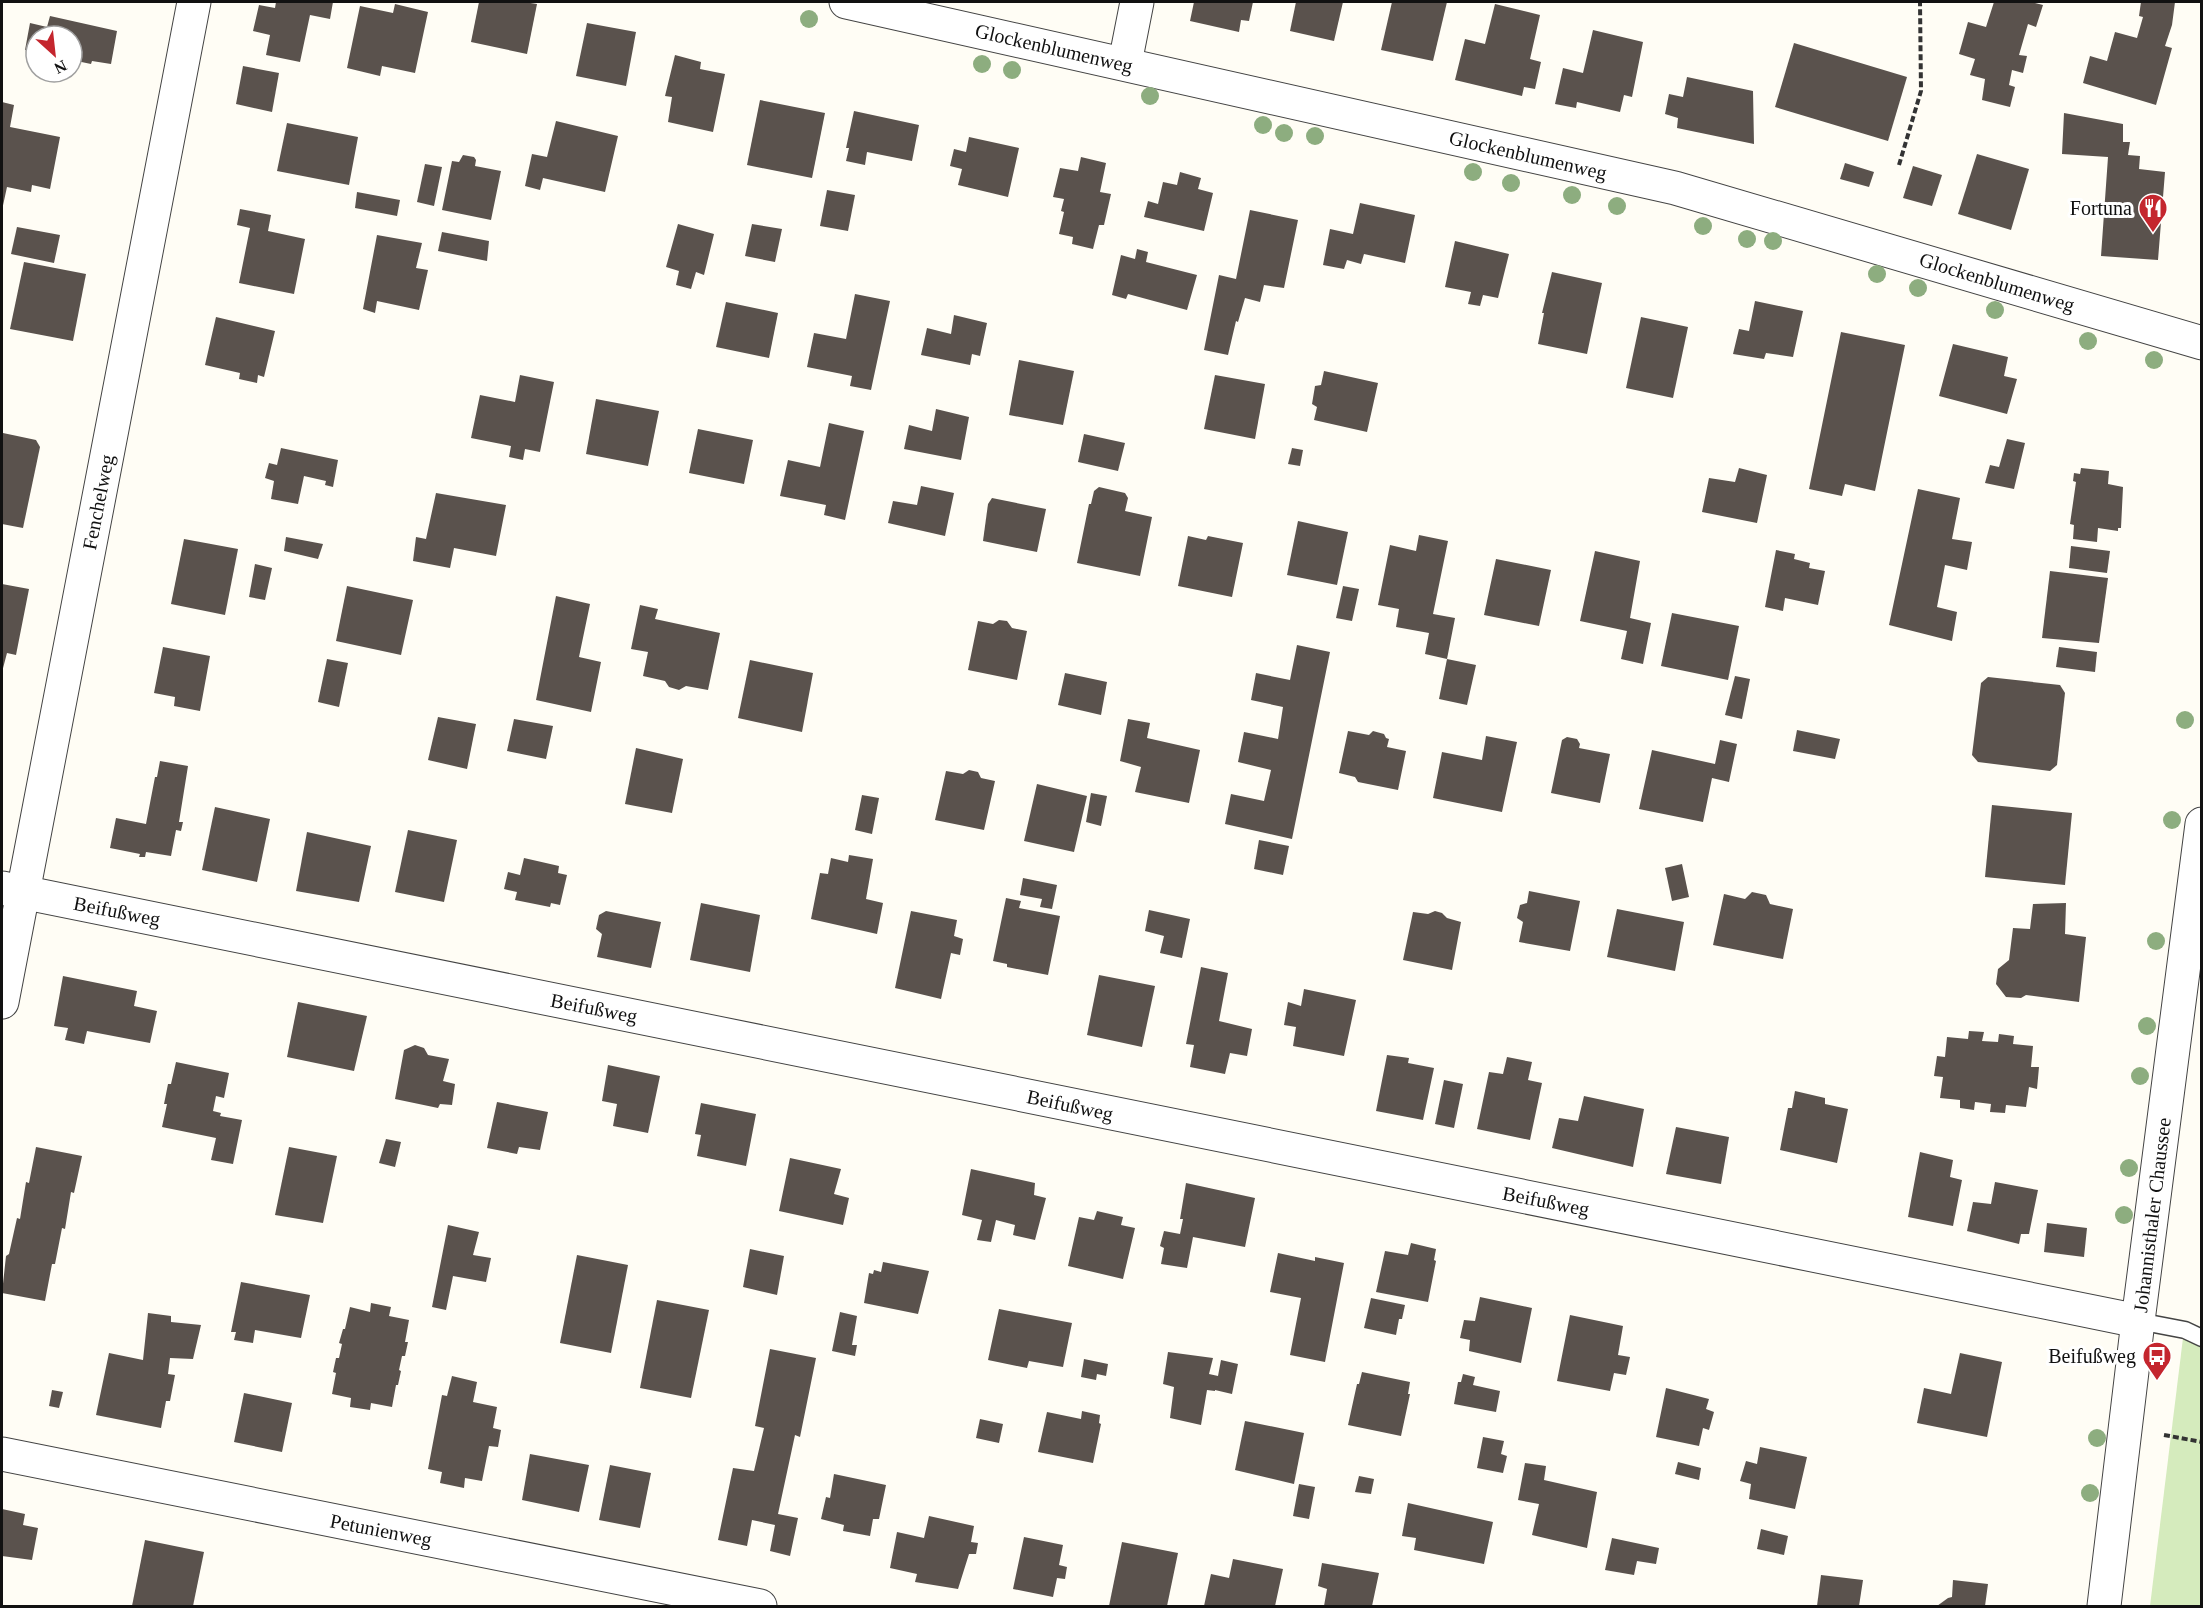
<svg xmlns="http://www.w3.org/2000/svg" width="2203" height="1608" viewBox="0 0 2203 1608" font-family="'Times New Roman',serif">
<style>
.green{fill:#d5ebbd}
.building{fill:#5a524d}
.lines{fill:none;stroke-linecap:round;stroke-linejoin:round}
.service-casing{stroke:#444;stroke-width:19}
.minor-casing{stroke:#444;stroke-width:35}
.tertiary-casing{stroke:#444;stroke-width:35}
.path{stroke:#333;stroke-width:4;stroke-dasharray:6 3;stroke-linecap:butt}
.service{stroke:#fff;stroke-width:16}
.minor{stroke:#fff;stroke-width:33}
.tertiary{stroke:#fff;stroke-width:33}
.tree{fill:#8dad7f}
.labels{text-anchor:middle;stroke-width:6;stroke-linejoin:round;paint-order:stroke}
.street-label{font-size:20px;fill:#111;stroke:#fff}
.poi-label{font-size:20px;fill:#111;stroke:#fff;text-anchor:end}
</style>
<rect width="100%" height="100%" fill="#fffdf5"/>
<path class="green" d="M2183 1338 2201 1347V1606H2150Z"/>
<g class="building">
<path d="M276 2H333L330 19 310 15 300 62 266 55 270 35 253 31 259 5 275 8Z"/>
<path d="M479 2H524L537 4 527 54 471 42Z"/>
<path d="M1194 2H1253L1249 21 1241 20 1239 32 1190 21Z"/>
<path d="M1296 2H1343L1334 41 1290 31Z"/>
<path d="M1392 2H1447L1433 61 1381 50Z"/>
<path d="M1994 2H2031L2043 5 2036 27 2028 24 2019 55 2027 56 2023 73 2012 70 2009 85 2015 87 2010 107 1982 100 1985 79 1970 75 1975 59 1959 54 1968 22 1986 27Z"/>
<path d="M2141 2H2175L2172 25 2165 46 2172 48 2156 105 2083 83 2090 56 2107 61 2115 32 2137 38 2143 17 2139 16Z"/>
<path d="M395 4 428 12 415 73 382 66 380 76 347 68 360 6 393 13Z"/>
<path d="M1495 4 1540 15 1530 59 1541 62 1535 89 1524 87 1522 96 1455 80 1465 39 1485 44Z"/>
<path d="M50 16 117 31 111 64 92 61 91 64 72 60V36H36V52L25 50 30 23 47 27Z"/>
<path d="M587 23 636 32 626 86 576 76Z"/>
<path d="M1593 30 1643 42 1632 97 1624 95 1620 112 1577 102 1576 108 1555 104 1563 68 1583 73Z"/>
<path d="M1794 43 1907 77 1888 141 1775 107Z"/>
<path d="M675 55 701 62 700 69 725 74 713 132 668 122 672 97 665 96Z"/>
<path d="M243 66 279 73 272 112 236 104Z"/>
<path d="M1687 77 1753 91 1754 144 1677 128 1678 118 1665 114 1669 94 1683 97Z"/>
<path d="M760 100 825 113 812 178 747 165Z"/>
<path d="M2 102 14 105 10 127 60 137 50 189 32 185 31 192 7 187 2 210Z"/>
<path d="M854 111 919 125 912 161 867 152 865 165 846 161 849 148H846Z"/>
<path d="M2064 113 2123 124V142H2130L2128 155 2140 156 2139 169 2165 172 2158 260 2101 256 2108 157 2062 154Z"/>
<path d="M556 121 618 136 605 192 543 178 540 190 525 186 532 154 547 157Z"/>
<path d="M287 123 358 137 349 185 277 171Z"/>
<path d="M969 137 1019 148 1008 197 958 185 962 169 950 166 954 149 966 152Z"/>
<path d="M1977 154 2029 169 2011 230 1958 214Z"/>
<path d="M463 155 474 157 476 160 475 166 501 171 491 220 442 210 452 161 459 162Z"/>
<path d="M1081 157 1106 163 1100 192 1111 194 1104 225H1099L1093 249 1072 244 1073 237 1059 234 1064 212 1061 211 1064 199 1053 197 1060 168 1078 171Z"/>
<path d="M1845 163 1874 172 1869 187 1840 179Z"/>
<path d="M425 164 442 167 434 206 417 202Z"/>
<path d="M1913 166 1942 175 1932 206 1903 198Z"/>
<path d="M1180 172 1201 178 1198 189 1213 193 1204 231 1144 217 1148 201 1158 204 1163 182 1177 185Z"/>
<path d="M827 190 855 195 848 231 820 226Z"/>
<path d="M357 192 400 200 397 216 355 208Z"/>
<path d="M1360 203 1415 215 1405 263 1364 254 1361 264 1347 260 1344 269 1323 265 1330 229 1353 234Z"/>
<path d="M240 209 271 215 268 231 305 239 294 294 239 283 250 228 237 225Z"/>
<path d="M1250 210 1298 220 1284 288 1264 285 1260 302 1245 298 1238 322 1236 321 1228 355 1204 350 1219 275 1236 279Z"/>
<path d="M678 224 714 234 704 275 696 272 691 289 676 285 679 271 666 267Z"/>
<path d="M752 224 782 229 775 262 745 256Z"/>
<path d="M17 227 60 235 54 263 11 254Z"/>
<path d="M442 232 489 241 487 261 438 251Z"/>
<path d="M377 235 422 243 416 268 428 270 419 310 377 301 375 313 363 309Z"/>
<path d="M1455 241 1509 254 1498 298 1483 295 1480 306 1468 304 1471 292 1445 287Z"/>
<path d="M1137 249 1148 252 1146 262 1197 275 1187 310 1128 294 1126 299 1112 295 1121 255 1135 259Z"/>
<path d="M24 262 86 274 73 341 10 329Z"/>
<path d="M1552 272 1602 283 1587 354 1538 344 1544 313H1542Z"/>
<path d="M855 294 890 301 871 390 850 386 852 376 807 367 814 333 846 339Z"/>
<path d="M1755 301 1803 311 1793 357 1766 353 1764 359 1733 354 1739 329 1749 331Z"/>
<path d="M726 302 778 313 769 358 716 347Z"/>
<path d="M954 315 987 323 980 356 972 354 970 365 921 355 927 328 951 334Z"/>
<path d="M216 317 275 331 264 377 258 375 257 383 239 379 240 373 205 365Z"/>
<path d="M1641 317 1688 327 1673 398 1626 388Z"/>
<path d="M1841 332 1905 345 1875 491 1845 484 1842 496 1809 489Z"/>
<path d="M1953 344 2008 357 2004 376 2017 379 2007 414 1939 396Z"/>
<path d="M1019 360 1074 371 1063 425 1009 415Z"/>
<path d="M1324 371 1378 383 1367 432 1314 420 1317 407 1312 404 1315 386 1321 385Z"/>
<path d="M520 375 554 382 540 452 525 449 523 460 509 457 511 446 471 438 480 395 515 402Z"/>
<path d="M1215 375 1265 384 1255 439 1204 429Z"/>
<path d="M596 399 659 411 648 466 586 454Z"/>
<path d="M936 409 969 417 961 460 904 449 909 425 932 431Z"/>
<path d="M829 423 864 431 845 520 824 515 826 505 780 496 788 460 820 467Z"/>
<path d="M698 429 753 440 744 484 689 473Z"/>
<path d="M3 433 36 440 40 447 23 528 2 524V435Z"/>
<path d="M1084 434 1125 443 1118 471 1078 462Z"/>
<path d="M2007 439 2025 443 2014 489 1985 483 1990 465 1999 467Z"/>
<path d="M281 448 338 460 333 487 325 485 326 481 304 476 298 504 271 499 274 481 265 478 269 463 277 465Z"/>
<path d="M1292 448 1303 450 1300 466 1288 464Z"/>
<path d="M1739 468 1767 475 1757 523 1702 512 1709 478 1735 482Z"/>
<path d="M2081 468 2109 471 2108 484 2123 487 2121 528H2118V531L2098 528 2097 542 2073 539 2074 525 2070 524 2076 482 2073 481 2074 473 2080 474Z"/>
<path d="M921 486 954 493 945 536 888 523 893 501 917 505Z"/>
<path d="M1099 487 1125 493 1128 498 1125 511 1152 517 1140 576 1077 563 1089 504H1091L1094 491Z"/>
<path d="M1918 489 1960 498 1952 539 1972 542 1967 570 1945 565 1937 607 1957 612 1952 641 1889 625Z"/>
<path d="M436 493 506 505 496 556 454 548 450 568 413 561 416 537 426 539Z"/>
<path d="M992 498 1046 509 1037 552 983 541 988 504Z"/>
<path d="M1298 521 1348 532 1337 585 1287 575Z"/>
<path d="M1419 535 1448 541 1433 614 1455 618 1447 659 1425 654 1429 633 1396 627 1399 609 1378 605 1390 545 1416 551Z"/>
<path d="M1188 536 1206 540 1208 536 1243 543 1232 597 1178 586Z"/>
<path d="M286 537 323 544 318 559 284 551Z"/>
<path d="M184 539 238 549 225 615 171 604Z"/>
<path d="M2071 546 2110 551 2107 573 2069 568Z"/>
<path d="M1776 550 1795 554 1794 559 1810 563 1809 568 1825 571 1818 605 1785 598 1783 611 1765 607Z"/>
<path d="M1595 551 1640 561 1630 618 1651 623 1643 664 1621 659 1627 631 1580 621Z"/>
<path d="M1496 559 1551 570 1539 626 1484 615Z"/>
<path d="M255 564 272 568 265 600 249 597Z"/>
<path d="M2050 571 2108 578 2099 643 2042 638Z"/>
<path d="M2 584 29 589 16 655 7 653 2 672Z"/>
<path d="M347 586 413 600 401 655 336 641Z"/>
<path d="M1343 586 1359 589 1352 621 1336 618Z"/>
<path d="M556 596 590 604 579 657 601 662 591 712 536 700Z"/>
<path d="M640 605 658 609 655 619 720 633 708 690 686 686 679 690 669 687 665 681 643 676 648 652 631 649Z"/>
<path d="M1672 613 1739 626 1728 680 1661 666Z"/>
<path d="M999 620 1007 621 1012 628 1027 631 1017 680 968 670 978 621 993 624Z"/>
<path d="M1297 645 1330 652 1292 839 1225 824 1231 794 1264 801 1271 770 1238 762 1244 732 1278 739 1283 707 1251 700 1256 673 1290 680Z"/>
<path d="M163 647 210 656 200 711 174 706 175 697 154 693Z"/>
<path d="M2059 647 2097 652 2095 672 2056 667Z"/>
<path d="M327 659 348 663 339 707 318 702Z"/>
<path d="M1447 659 1476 665 1467 705 1439 699Z"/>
<path d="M750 660 813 673 802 732 738 718Z"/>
<path d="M1065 673 1107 682 1101 715 1058 705Z"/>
<path d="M1735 676 1750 679 1742 719 1725 715Z"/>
<path d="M1988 677 2060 685 2065 693 2057 765 2050 771 1978 762 1972 755 1981 683Z"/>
<path d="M438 717 476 724 467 769 428 760Z"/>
<path d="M514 719 553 726 546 759 507 751Z"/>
<path d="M1128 719 1150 723 1147 738 1200 750 1189 803 1135 792 1141 767 1120 761Z"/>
<path d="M1797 730 1840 739 1835 759 1793 751Z"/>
<path d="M1348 731 1369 735 1373 731 1384 734 1386 738 1389 739 1387 747 1406 751 1398 790 1358 782 1355 777 1339 773Z"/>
<path d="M1486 736 1517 742 1502 812 1433 798 1442 752 1482 760Z"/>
<path d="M1567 737 1577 739 1580 744 1579 748 1610 754 1600 803 1551 793 1562 740Z"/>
<path d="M1720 740 1737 744 1729 782 1712 778 1703 822 1639 809 1652 750 1715 764Z"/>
<path d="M636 748 683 759 672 813 625 804Z"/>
<path d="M160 761 188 766 179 822H183L181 831 176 830 171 856 146 852 145 857H139L140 854 110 848 116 818 146 824 155 777H157Z"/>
<path d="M969 770 978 772 981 778 995 781 984 830 935 820 946 771 963 774Z"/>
<path d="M1037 784 1087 796 1074 852 1024 841Z"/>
<path d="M1091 793 1107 796 1101 826 1086 822Z"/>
<path d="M862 795 879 798 872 834 855 830Z"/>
<path d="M1992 805 2072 813 2065 885 1985 877Z"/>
<path d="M215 807 270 819 257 882 202 870Z"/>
<path d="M408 830 457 840 444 902 395 892Z"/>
<path d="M307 832 371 846 359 902 296 891Z"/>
<path d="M1259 840 1289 846 1283 875 1254 869Z"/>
<path d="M849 855 873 859 866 899 883 903 877 934 811 919 820 873 828 874 831 858 848 862Z"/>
<path d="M524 858 559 866 558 873 567 875 560 905 551 903 550 907 515 900 517 892 504 889 508 872 520 875Z"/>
<path d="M1682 864 1689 897 1672 901 1665 868Z"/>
<path d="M1023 878 1057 885 1052 909 1040 907 1042 899 1020 895Z"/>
<path d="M1529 891 1580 901 1570 951 1519 942 1523 922 1517 918 1520 905 1527 903Z"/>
<path d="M1752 892 1766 895 1770 904 1793 909 1783 959 1713 945 1724 894 1745 899Z"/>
<path d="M1006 898 1021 901 1019 908 1060 916 1048 975 1007 967V964L993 961Z"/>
<path d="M701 903 760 915 750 972 690 960Z"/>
<path d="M2066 903 2065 934 2086 937 2079 1002 2026 995 2021 998 2006 997 1996 984 1998 969 2009 960 2013 928 2030 929 2033 904Z"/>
<path d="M1617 909 1684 922 1675 971 1607 957Z"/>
<path d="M1149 910 1190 919 1182 958 1160 953 1164 936 1145 931Z"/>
<path d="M606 911 661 922 651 968 597 957 602 934 596 929 599 915Z"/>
<path d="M911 911 957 920 954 936 963 939 960 955 951 953 941 999 895 988Z"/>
<path d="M1435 911 1442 913 1447 918 1461 922 1452 970 1403 960 1413 912 1428 914Z"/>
<path d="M1201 967 1228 973 1219 1021 1252 1029 1247 1056 1230 1053 1225 1074 1190 1067 1194 1045 1186 1044Z"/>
<path d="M1099 975 1155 986 1142 1047 1087 1035Z"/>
<path d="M63 976 137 991 134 1006 157 1011 150 1043 87 1031 84 1044 65 1040 68 1028 54 1026Z"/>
<path d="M1304 989 1356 1000 1344 1056 1293 1046 1296 1027 1284 1025 1288 1002 1301 1006Z"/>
<path d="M298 1002 367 1016 354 1071 287 1057Z"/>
<path d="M1969 1031 1984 1032 1982 1041 1998 1042 1999 1034 2014 1036 2013 1044 2033 1046 2031 1067H2039L2037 1089 2029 1087 2026 1107 2006 1105 2005 1113 1990 1112 1991 1104 1975 1102 1974 1110 1960 1108V1100L1940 1098 1943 1077 1934 1076 1937 1056 1945 1057 1947 1037 1968 1039Z"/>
<path d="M415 1045 424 1048 428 1055 449 1059 443 1081 455 1084 452 1105 440 1104 438 1108 395 1099 404 1050Z"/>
<path d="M1387 1055 1409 1058 1408 1063 1434 1068 1423 1120 1376 1111Z"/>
<path d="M1507 1057 1532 1062 1528 1080 1542 1083 1530 1140 1477 1129 1489 1072 1503 1074Z"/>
<path d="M176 1062 229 1073 224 1098 216 1096 213 1111 221 1113 220 1116 242 1120 233 1164 211 1160 216 1138 162 1127 167 1104H164L168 1084H171Z"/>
<path d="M608 1065 660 1076 648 1133 613 1126 617 1104 602 1101Z"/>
<path d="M1444 1080 1463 1084 1454 1128 1435 1124Z"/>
<path d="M1795 1091 1825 1098V1104L1848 1109 1837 1163 1780 1150 1788 1108H1792Z"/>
<path d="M1584 1096 1644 1109 1633 1167 1552 1148 1559 1118 1578 1121Z"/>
<path d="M497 1102 548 1112 540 1150 519 1147 517 1154 487 1148Z"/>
<path d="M701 1103 756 1114 746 1166 697 1156 701 1135 695 1134Z"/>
<path d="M1676 1127 1729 1137 1721 1184 1666 1174Z"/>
<path d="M386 1139 401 1142 395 1167 379 1163Z"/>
<path d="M36 1147 82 1156 74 1193 71 1192 65 1229 62 1228 55 1264H52L45 1301 2 1293 6 1256 9 1254 17 1218 20 1219 26 1182 29 1183Z"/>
<path d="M289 1147 337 1156 323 1223 275 1215Z"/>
<path d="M1920 1152 1953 1160 1950 1177 1962 1180 1953 1226 1908 1217Z"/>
<path d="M790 1158 841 1169 834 1194 849 1198 843 1225 779 1211Z"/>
<path d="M971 1169 1035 1183 1034 1195 1046 1198 1035 1240 1013 1235 1015 1225 996 1220 991 1242 977 1240 982 1220 962 1215Z"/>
<path d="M1995 1182 2038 1190 2029 1234H2021L2019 1244 1967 1231 1973 1202 1991 1204Z"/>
<path d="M1186 1183 1255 1198 1245 1247 1193 1237 1187 1268 1161 1264 1164 1248 1160 1246 1164 1231 1180 1234 1183 1219H1180Z"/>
<path d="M1097 1211 1123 1217 1121 1225 1135 1228 1123 1279 1068 1266 1079 1217 1094 1220Z"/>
<path d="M2047 1223 2087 1228 2084 1257 2044 1252Z"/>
<path d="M448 1225 479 1232 473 1255 491 1258 486 1282 453 1276 446 1310 432 1307Z"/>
<path d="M1411 1243 1436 1249 1434 1260 1436 1261 1428 1302 1376 1292 1385 1251 1408 1255Z"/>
<path d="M750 1249 784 1256 777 1295 743 1287Z"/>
<path d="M1278 1253 1315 1261V1257L1344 1263 1325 1362 1290 1355 1301 1298 1270 1292Z"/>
<path d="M577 1255 628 1265 611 1353 560 1343Z"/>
<path d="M883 1262 929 1271 918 1314 864 1303 869 1273 873 1274 874 1270 881 1272Z"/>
<path d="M241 1282 310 1295 301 1338 255 1330 253 1343 234 1340 236 1332H231Z"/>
<path d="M1480 1297 1532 1308 1521 1363 1469 1351 1470 1340 1460 1338 1464 1320 1475 1321Z"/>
<path d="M1371 1298 1405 1305 1402 1319H1399L1396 1335 1364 1328Z"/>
<path d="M657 1300 709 1310 691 1398 640 1388Z"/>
<path d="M371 1303 391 1307 389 1316 409 1320 405 1342H408L405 1356H402L399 1370 401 1371 398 1385H396L392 1407 371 1403 370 1410 350 1407 351 1398 332 1394 336 1373 333 1372 336 1358H339L342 1344 339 1343 343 1329H345L350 1307 370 1312Z"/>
<path d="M999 1309 1072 1323 1063 1367 1029 1361 1027 1368 988 1360Z"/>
<path d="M840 1312 857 1316 852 1345H857L855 1356 832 1351Z"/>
<path d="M148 1313 171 1316V1322L201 1325 193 1359 170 1358 168 1374 175 1375 170 1401H166L161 1428 96 1415 109 1353 143 1360Z"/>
<path d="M1570 1315 1623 1326 1618 1355 1630 1357 1626 1375 1614 1373 1610 1391 1557 1381Z"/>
<path d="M770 1349 816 1358 800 1437 795 1435 778 1514 798 1518 790 1556 770 1551 775 1525 752 1520 747 1546 718 1540 733 1468 754 1471 764 1428 755 1426Z"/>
<path d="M1168 1352 1213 1358 1209 1374 1218 1376 1221 1360 1238 1364 1232 1394 1215 1390V1391L1207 1390 1201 1425 1170 1418 1174 1387 1163 1384Z"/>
<path d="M1960 1353 2002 1362 1987 1437 1917 1423 1924 1388 1951 1394Z"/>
<path d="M1084 1359 1108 1364 1106 1376 1097 1374 1096 1380 1081 1377Z"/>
<path d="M1362 1372 1410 1382 1408 1394H1410L1401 1436 1348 1425 1357 1384H1359Z"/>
<path d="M1463 1374 1475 1377 1473 1385 1500 1391 1496 1412 1454 1404 1458 1382H1461Z"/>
<path d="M452 1376 477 1382 473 1402 497 1407 493 1428 501 1430 498 1447 489 1446 482 1481 465 1478 464 1488 440 1483 442 1472 428 1469 442 1395 447 1396Z"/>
<path d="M1666 1388 1709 1399 1706 1409 1714 1412 1709 1430 1703 1428 1699 1446 1656 1437Z"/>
<path d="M52 1390 63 1392 59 1408 49 1406Z"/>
<path d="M244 1393 292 1403 282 1452 234 1442Z"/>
<path d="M1082 1411 1100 1415 1099 1423 1101 1424 1093 1463 1038 1452 1047 1412 1081 1419Z"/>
<path d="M980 1419 1003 1424 999 1443 976 1438Z"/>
<path d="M1245 1421 1304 1433 1294 1484 1235 1470Z"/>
<path d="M1483 1437 1504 1441 1501 1454 1507 1456 1503 1473 1477 1468Z"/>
<path d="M1760 1447 1807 1457 1795 1509 1749 1499 1751 1484 1740 1481 1746 1461 1757 1464Z"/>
<path d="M530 1454 589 1465 579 1512 522 1500Z"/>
<path d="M1678 1462 1701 1468 1699 1480 1675 1474Z"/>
<path d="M1525 1463 1546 1466 1544 1480 1597 1492 1587 1548 1532 1535 1539 1504 1518 1500Z"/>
<path d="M610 1465 651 1473 640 1528 599 1520Z"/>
<path d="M834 1474 886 1485 879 1519H873L870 1536 843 1531 844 1525 821 1519 826 1497 830 1498Z"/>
<path d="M1359 1476 1374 1479 1371 1494 1355 1492Z"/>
<path d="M1299 1484 1315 1487 1309 1519 1293 1516Z"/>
<path d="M1408 1503 1493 1522 1484 1564 1414 1550 1416 1538 1402 1536Z"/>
<path d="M2 1509 25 1514 23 1525 38 1528 32 1560 2 1556Z"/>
<path d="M929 1516 974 1526 971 1542 978 1543 976 1554H969L958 1589 915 1582 917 1574 890 1568 897 1532 924 1538Z"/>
<path d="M1761 1529 1788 1536 1784 1555 1757 1549Z"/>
<path d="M1024 1537 1063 1545 1059 1565 1067 1567 1065 1579 1057 1578 1053 1597 1013 1589Z"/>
<path d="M1612 1538 1659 1548 1656 1564 1637 1561 1634 1575 1605 1570Z"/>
<path d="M145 1540 204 1552 193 1606H132Z"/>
<path d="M1122 1542 1178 1553 1167 1606H1109Z"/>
<path d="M1233 1559 1283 1569 1275 1606H1204L1211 1574 1229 1578Z"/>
<path d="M1322 1563 1379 1573 1372 1606H1324L1327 1589 1318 1586Z"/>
<path d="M1821 1575 1863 1580 1859 1606H1817Z"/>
<path d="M1953 1580 1988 1584 1985 1606H1937L1948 1598 1952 1597Z"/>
</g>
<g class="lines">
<g class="service-casing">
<path id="service" d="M2138 1321 2185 1330 2202 1338"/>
</g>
<g class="minor-casing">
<g id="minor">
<path d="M846 2 1675 188 2202 343"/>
<path d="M1125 63 1137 2"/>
<path d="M2 888 2138 1321"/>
<path d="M2 1002 194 2"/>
<path d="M2 1454 760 1606"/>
</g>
</g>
<g class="tertiary-casing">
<path id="tertiary" d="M2104 1606 2138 1321 2202 824"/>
</g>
<g class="path">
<path d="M1899 165 1921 91 1920 2"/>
<path d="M2164 1435 2202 1442"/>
</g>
<use href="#service" class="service"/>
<use href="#minor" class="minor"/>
<use href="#tertiary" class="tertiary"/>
</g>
<g class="tree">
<circle cx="809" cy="19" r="9"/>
<circle cx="982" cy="64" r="9"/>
<circle cx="1012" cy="70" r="9"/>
<circle cx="1150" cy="96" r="9"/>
<circle cx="1263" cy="125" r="9"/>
<circle cx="1284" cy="133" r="9"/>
<circle cx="1315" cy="136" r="9"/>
<circle cx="1473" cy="172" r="9"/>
<circle cx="1511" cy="183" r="9"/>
<circle cx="1572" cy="195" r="9"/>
<circle cx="1617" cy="206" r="9"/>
<circle cx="1703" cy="226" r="9"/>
<circle cx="1747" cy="239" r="9"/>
<circle cx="1773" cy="241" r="9"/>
<circle cx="1877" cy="274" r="9"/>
<circle cx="1918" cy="288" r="9"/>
<circle cx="1995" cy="310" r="9"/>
<circle cx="2088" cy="341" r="9"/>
<circle cx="2154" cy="360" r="9"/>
<circle cx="2185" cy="720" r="9"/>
<circle cx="2172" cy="820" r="9"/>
<circle cx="2156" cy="941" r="9"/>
<circle cx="2147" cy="1026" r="9"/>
<circle cx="2140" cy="1076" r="9"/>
<circle cx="2129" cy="1168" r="9"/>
<circle cx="2124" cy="1215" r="9"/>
<circle cx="2097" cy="1438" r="9"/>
<circle cx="2090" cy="1493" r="9"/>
</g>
<defs>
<g id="restaurant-pin" transform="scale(1.5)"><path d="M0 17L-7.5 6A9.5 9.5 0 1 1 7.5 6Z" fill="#c4262e" stroke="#fff"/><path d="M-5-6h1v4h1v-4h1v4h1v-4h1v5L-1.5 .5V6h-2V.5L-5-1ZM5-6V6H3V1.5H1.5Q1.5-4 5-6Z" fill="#fff"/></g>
<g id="bus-pin" transform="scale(1.5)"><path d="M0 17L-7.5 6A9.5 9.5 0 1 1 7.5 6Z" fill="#c4262e" stroke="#fff"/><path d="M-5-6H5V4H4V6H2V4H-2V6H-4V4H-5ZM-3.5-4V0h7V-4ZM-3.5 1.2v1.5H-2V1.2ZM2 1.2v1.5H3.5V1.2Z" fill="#fff"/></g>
</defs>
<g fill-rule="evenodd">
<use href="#restaurant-pin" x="2153" y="208"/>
<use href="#bus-pin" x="2157" y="1356"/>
</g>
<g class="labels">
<g class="street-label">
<text transform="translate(1054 48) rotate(13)" y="7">Glockenblumenweg</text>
<text transform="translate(1528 155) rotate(13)" y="7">Glockenblumenweg</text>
<text transform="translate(1997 282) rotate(17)" y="7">Glockenblumenweg</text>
<text transform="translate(98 502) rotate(-79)" y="7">Fenchelweg</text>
<text transform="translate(117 911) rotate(11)" y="7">Beifußweg</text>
<text transform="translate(594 1008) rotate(11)" y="7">Beifußweg</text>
<text transform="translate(1070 1105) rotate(12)" y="7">Beifußweg</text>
<text transform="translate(1546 1201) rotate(11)" y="7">Beifußweg</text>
<text transform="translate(2152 1215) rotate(-83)" y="7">Johannisthaler Chaussee</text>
<text transform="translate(381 1530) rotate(11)" y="7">Petunienweg</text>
</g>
<g class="poi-label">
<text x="2132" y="215">Fortuna</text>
<text x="2136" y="1363">Beifußweg</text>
</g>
</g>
<rect width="2203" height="1608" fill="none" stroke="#111111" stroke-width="6"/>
<g transform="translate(54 54) rotate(153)"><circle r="28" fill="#ffffff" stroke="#a0a0a0" stroke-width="1.5"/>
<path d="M0-4.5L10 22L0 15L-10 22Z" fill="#c4262e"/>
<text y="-9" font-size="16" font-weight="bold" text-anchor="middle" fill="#111111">N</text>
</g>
</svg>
